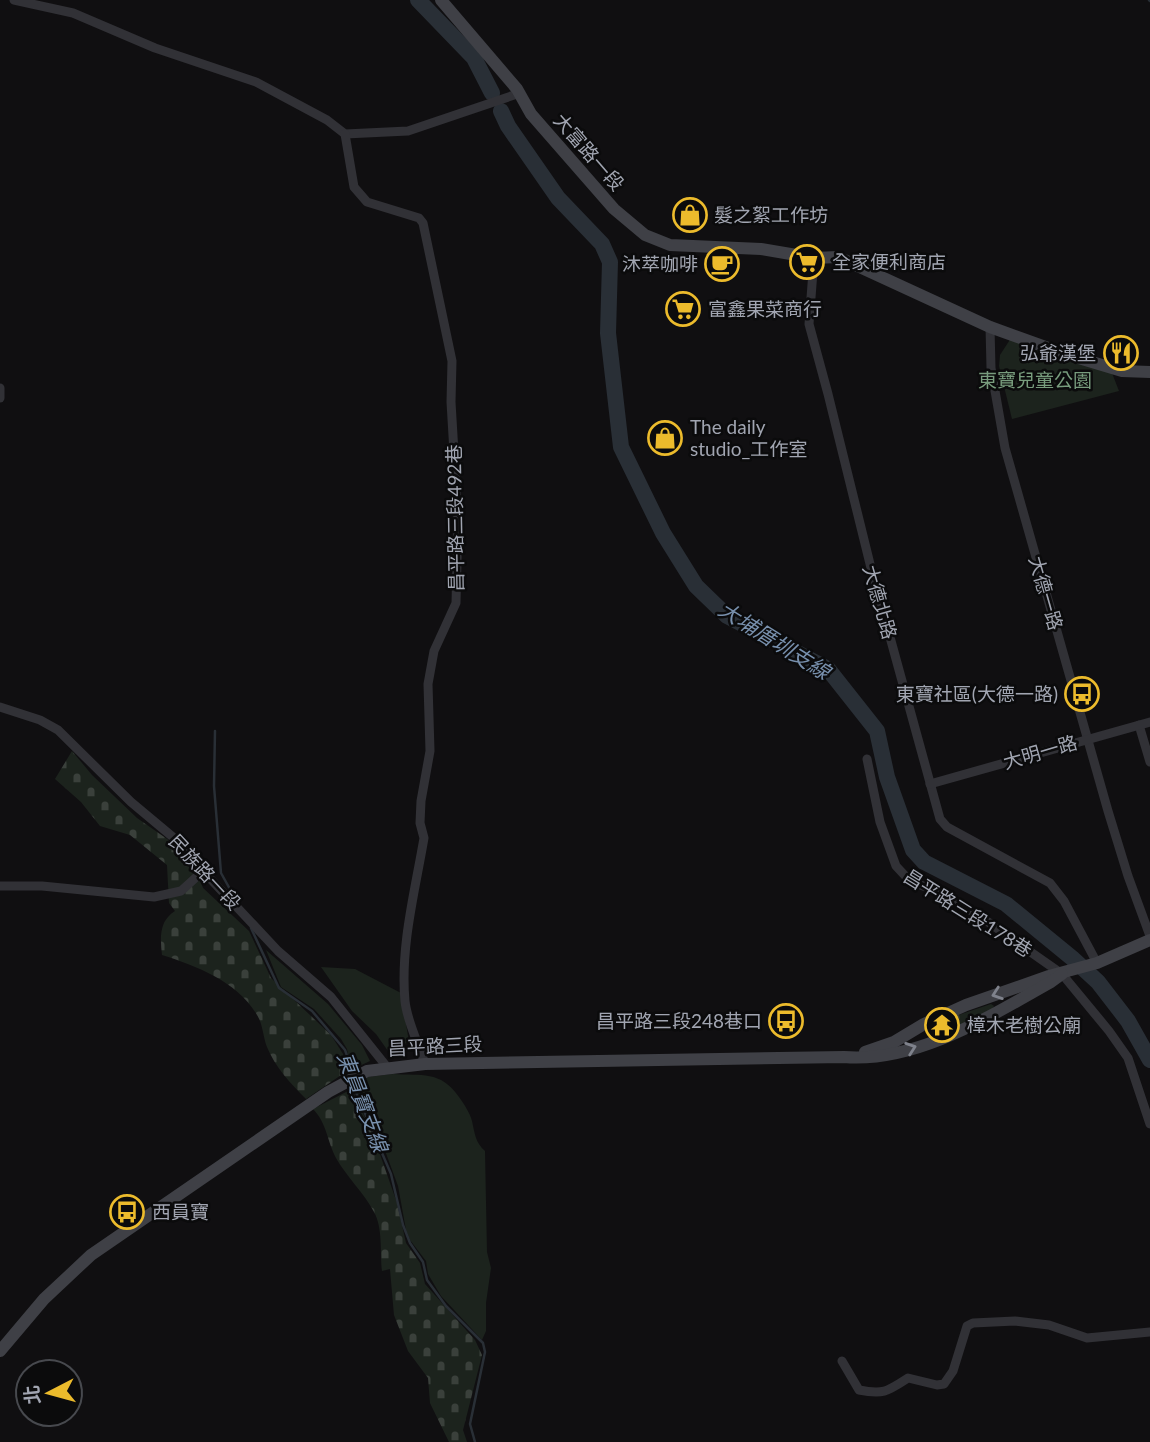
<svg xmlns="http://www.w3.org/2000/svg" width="1150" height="1442" viewBox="0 0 1150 1442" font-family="Lato,'Noto Sans TC',sans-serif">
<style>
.forest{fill:url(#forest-crowns)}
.cemetery{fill:url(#cemetery-stones)}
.green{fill:#1c231d}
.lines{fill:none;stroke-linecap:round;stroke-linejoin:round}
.stream{stroke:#292f36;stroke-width:2.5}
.river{stroke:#292f36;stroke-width:16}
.street{stroke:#313136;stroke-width:9}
.secondary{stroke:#3f4046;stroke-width:12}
.oneway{stroke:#7f828c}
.labels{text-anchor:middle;stroke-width:5;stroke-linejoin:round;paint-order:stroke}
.street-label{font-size:19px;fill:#a1a5b1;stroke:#0b0b0c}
.poi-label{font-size:19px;fill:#a1a5b1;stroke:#0b0b0c;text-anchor:start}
.park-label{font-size:19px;fill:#789c7d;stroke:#0b0b0c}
.water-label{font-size:21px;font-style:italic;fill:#7890ad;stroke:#0b0b0c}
</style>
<defs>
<pattern id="forest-crowns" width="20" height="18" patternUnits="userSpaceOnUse" patternTransform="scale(1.75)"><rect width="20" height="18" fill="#1c231d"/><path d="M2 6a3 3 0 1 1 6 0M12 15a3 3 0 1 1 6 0" fill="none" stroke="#3a403b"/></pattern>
<pattern id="cemetery-stones" width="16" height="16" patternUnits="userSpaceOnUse" patternTransform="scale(1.75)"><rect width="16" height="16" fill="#1c231d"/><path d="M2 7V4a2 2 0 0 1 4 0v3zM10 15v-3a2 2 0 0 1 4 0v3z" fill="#3a403b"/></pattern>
</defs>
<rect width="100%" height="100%" fill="#100f11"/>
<path class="forest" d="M991 1004 994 1006 992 1009 951 1032 947 1019Z"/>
<g class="cemetery">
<path d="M72 751 92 775 137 818 170 841 194 866 203 888 249 931 271 978 331 1035 343 1054 347 1071 306 1099C291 1084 275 1067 267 1047 263 1037 263 1024 257 1015 238 982 197 966 162 955 160 938 159 921 175 911L169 903 167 865 130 835 100 826 81 802 55 779Z"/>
<path d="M352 1089 375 1140 397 1203 406 1243 420 1263 425 1284 475 1340 482 1355 463 1430 467 1442H449L430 1403 428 1378 408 1351 394 1315 390 1269 382 1271C380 1252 383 1228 374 1212 364 1193 346 1176 336 1158 327 1141 327 1123 313 1109Z"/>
</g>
<g class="green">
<path d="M1011 338 1112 373 1119 391 1012 419 999 366 1000 355Z"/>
<path d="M266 950 328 1004 362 1045 370 1061 351 1070 347 1049 341 1039 314 1009 281 987Z"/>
<path d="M321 967 355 969 401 993 409 1042 388 1051 376 1034 352 1011Z"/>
<path d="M393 1074C422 1076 440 1070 459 1097 464 1104 470 1113 472 1121 475 1134 475 1142 485 1151L487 1252 491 1268 486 1303V1331L482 1340 441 1296 428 1274 426 1261 410 1240 406 1230 398 1186 384 1148 355 1087 368 1077Z"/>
</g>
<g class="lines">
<g class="stream">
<path d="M1149 0 1150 1"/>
<path d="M215 731 214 786 221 873 236 900"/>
<path d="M251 928 279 988 312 1011 345 1050 349 1061V1077"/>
<path d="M352 1083 391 1174 403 1225 410 1243 423 1262 427 1280 446 1306 483 1343 485 1352 470 1424 475 1442"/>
</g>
<g class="river">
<path d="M418 0 474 58 492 93"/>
<path d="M501 111 508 126 558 198 602 244 610 262 608 333 621 447 663 533 696 586 727 616 828 669 877 731 887 777 913 850 924 862 1006 904 1072 958 1098 982 1128 1021 1150 1060"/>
</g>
<g class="street">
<path d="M14 0 73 13 155 48 256 82 327 120 345 134 408 131 520 93"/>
<path d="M345 134 354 187 367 202 419 218 423 223 452 361 451 402 458 520 456 603 434 651 428 684 430 751 421 801 420 823 424 838C415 891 400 947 405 1001 407 1022 419 1044 425 1064"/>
<path d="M814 258 809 324 828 394 871 568 940 819 947 827 1050 883 1064 901 1097 963"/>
<path d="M990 327 991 368 1005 448 1108 811 1128 876 1150 936"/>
<path d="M0 388V398"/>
<path d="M0 707 40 720 58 730 131 802 186 848 203 871 278 951 331 997 387 1067"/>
<path d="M1139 725 1150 762"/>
<path d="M867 759 880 822 896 866 910 881 939 892 981 917 1062 974 1109 1031 1128 1058 1150 1124"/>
<path d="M930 784 1150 722"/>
<path d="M0 886H42L154 897 181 891 203 871"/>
<path d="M842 1361 859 1390C884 1395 888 1391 908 1378L937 1385 944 1384 953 1371 967 1326 973 1323 1015 1321 1049 1325 1087 1338 1150 1332"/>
</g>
<g class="secondary">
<path d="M441 0 517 89 531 114 614 209 645 235 670 245 761 249 814 258 838 257 990 327 1062 353 1122 371 1150 372"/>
<path d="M865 1052 894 1042 924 1024 966 1005 1049 976 1097 963 1150 940"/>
<path d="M0 1351 44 1299 91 1255 328 1092 367 1071 425 1064 844 1057C917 1063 990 1016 1051 982L1062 974"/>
</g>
</g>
<defs><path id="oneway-chevron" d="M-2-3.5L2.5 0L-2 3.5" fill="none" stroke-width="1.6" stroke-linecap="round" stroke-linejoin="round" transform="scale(1.75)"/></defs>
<g class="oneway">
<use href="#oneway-chevron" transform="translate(997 994) rotate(161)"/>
<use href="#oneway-chevron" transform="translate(911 1048) rotate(-19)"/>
</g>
<defs>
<g id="shop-ring" transform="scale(1.75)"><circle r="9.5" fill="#0b0b0c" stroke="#ecbb2c" stroke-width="1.5"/><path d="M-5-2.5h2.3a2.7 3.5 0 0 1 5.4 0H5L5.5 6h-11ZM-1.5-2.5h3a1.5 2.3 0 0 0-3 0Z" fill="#ecbb2c"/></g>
<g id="supermarket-ring" transform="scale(1.75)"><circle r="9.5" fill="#0b0b0c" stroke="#ecbb2c" stroke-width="1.5"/><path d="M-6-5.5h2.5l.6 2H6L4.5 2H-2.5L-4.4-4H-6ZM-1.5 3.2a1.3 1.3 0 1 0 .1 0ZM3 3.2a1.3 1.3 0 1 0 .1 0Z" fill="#ecbb2c"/></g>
<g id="cafe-ring" transform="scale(1.75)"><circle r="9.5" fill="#0b0b0c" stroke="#ecbb2c" stroke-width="1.5"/><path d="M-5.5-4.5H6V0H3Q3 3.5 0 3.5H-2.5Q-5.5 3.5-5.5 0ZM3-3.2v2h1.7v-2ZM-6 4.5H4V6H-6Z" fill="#ecbb2c"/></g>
<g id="restaurant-ring" transform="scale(1.75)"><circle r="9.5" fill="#0b0b0c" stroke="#ecbb2c" stroke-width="1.5"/><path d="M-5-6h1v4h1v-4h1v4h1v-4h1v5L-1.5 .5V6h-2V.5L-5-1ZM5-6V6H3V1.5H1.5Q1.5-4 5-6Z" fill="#ecbb2c"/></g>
<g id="bus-ring" transform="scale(1.75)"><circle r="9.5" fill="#0b0b0c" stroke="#ecbb2c" stroke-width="1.5"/><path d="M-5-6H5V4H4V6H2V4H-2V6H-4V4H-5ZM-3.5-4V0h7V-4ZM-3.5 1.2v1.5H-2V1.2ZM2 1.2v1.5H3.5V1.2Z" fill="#ecbb2c"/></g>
<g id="temple-ring" transform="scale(1.75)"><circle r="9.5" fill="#0b0b0c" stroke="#ecbb2c" stroke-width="1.5"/><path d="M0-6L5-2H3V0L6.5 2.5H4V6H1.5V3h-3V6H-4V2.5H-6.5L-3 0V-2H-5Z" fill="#ecbb2c"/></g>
</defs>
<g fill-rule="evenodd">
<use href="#shop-ring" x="690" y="215"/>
<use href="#supermarket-ring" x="807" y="262"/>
<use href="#cafe-ring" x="722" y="264"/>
<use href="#supermarket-ring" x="683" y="309"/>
<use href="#restaurant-ring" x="1121" y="353"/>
<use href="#shop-ring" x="665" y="438"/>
<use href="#bus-ring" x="1082" y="694"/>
<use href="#bus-ring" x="786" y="1021"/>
<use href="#temple-ring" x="942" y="1025"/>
<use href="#bus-ring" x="127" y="1212"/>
</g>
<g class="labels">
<g class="street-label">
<text transform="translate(589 152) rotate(49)" y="7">大富路一段</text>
<text transform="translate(455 518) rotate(-91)" y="7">昌平路三段492巷</text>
<text transform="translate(1046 593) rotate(74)" y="7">大德一路</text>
<text transform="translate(880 602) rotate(74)" y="7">大德北路</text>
<text transform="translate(1040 752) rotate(-16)" y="7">大明一路</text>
<text transform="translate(205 872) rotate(47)" y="7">民族路一段</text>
<text transform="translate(968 913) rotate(32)" y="7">昌平路三段178巷</text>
<text transform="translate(435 1046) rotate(-3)" y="7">昌平路三段</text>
</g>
<g class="poi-label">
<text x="714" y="222">髮之絮工作坊</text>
<text x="832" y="269">全家便利商店</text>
<text x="698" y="271" text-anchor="end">沐萃咖啡</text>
<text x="708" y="316">富鑫果菜商行</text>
<text x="1096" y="360" text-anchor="end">弘爺漢堡</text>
<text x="690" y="434">The daily<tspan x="690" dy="22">studio_工作室</tspan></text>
<text x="1058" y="701" text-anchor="end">東寶社區(大德一路)</text>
<text x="762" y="1028" text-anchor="end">昌平路三段248巷口</text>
<text x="967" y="1032">樟木老樹公廟</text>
<text x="152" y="1219">西員寶</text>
</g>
<g class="park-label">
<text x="1035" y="387">東寶兒童公園</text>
</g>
<g class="water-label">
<text transform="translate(774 641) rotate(32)" y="7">大埔厝圳支線</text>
<text transform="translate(362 1102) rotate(69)" y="7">東員寶支線</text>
</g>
</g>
<g transform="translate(49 1393) rotate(264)"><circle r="33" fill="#0b0b0c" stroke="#47494e" stroke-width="2"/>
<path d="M0-5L12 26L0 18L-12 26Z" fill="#ecbb2c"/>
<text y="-10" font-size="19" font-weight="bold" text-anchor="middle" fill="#a1a5b1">北</text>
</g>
</svg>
